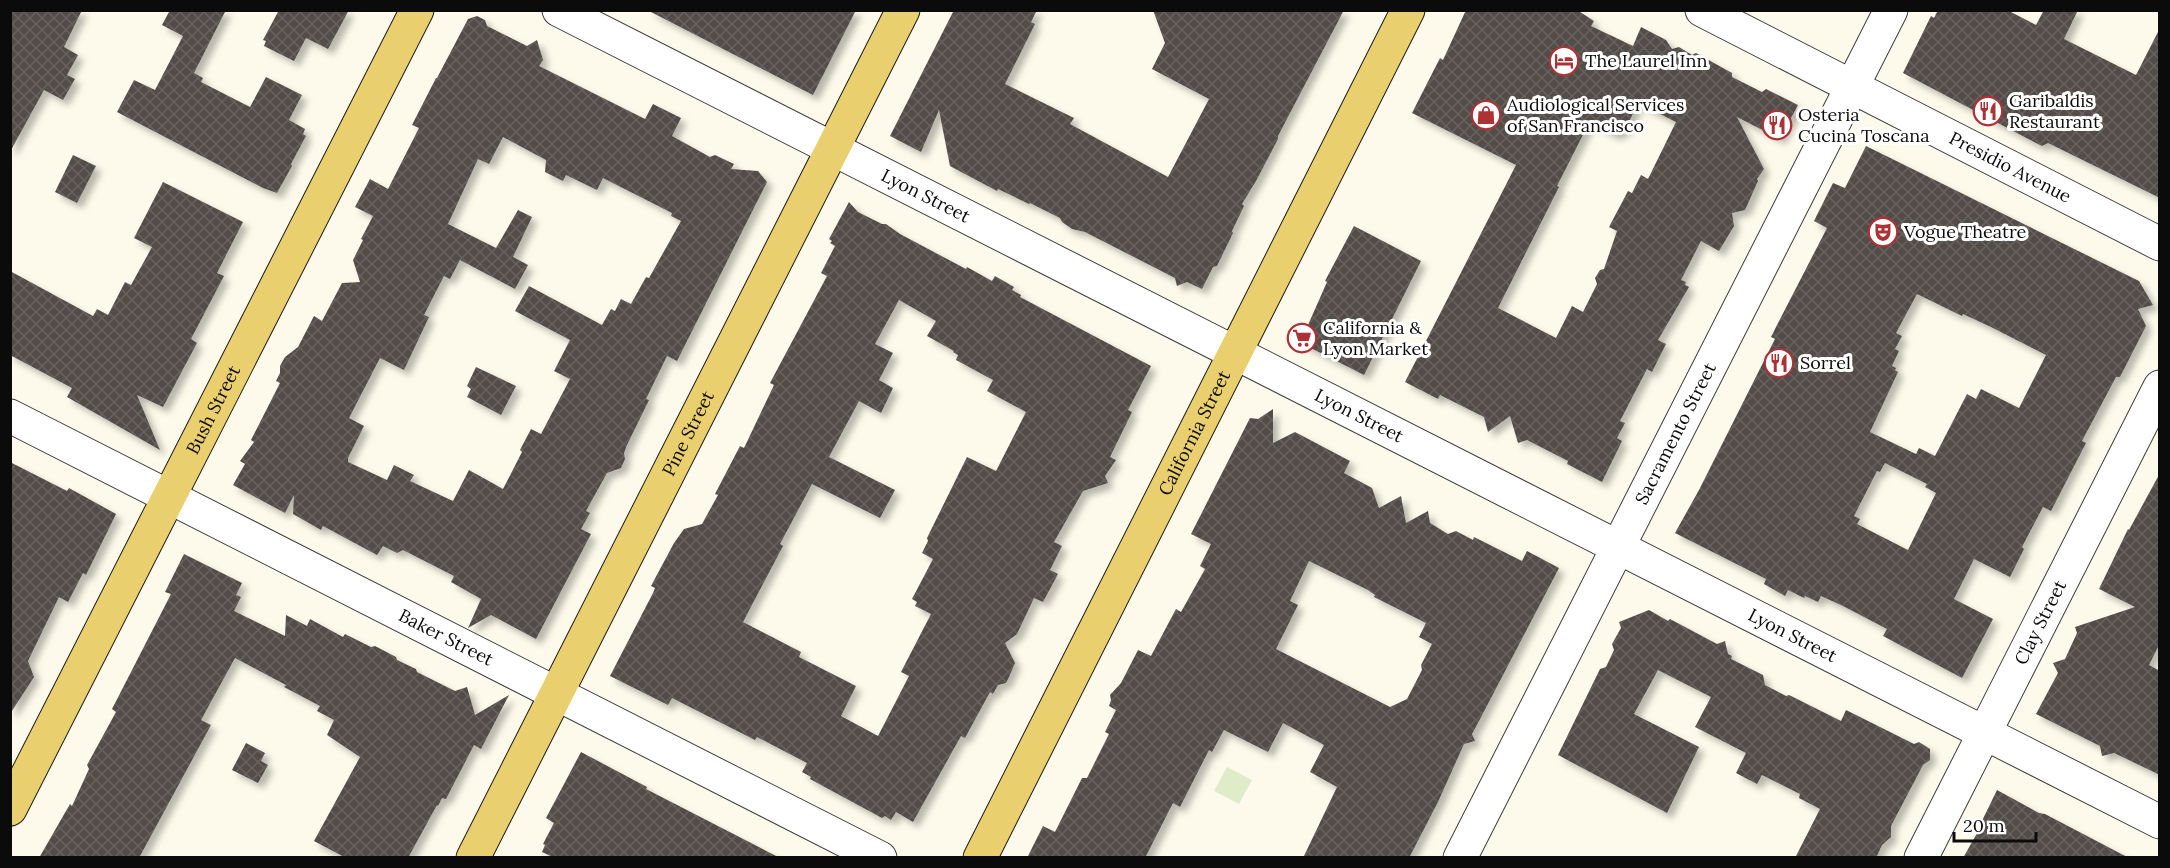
<svg xmlns="http://www.w3.org/2000/svg" width="2170" height="868" viewBox="0 0 2170 868" font-family="Lora,serif">
<style>
.pitch{fill:#dfecca}
.building{fill:url(#building-cross-hatch);fill-rule:evenodd;filter:url(#shadow)}
.lines{fill:none;stroke-linecap:round;stroke-linejoin:round}
.minor-casing{stroke:#3e3e3e;stroke-width:35}
.major-casing{stroke:#1c1c1c;stroke-width:35}
.minor{stroke:#fff;stroke-width:33}
.major{stroke:#eacf6e;stroke-width:33}
.labels{text-anchor:middle;stroke-width:6;stroke-linejoin:round;paint-order:stroke}
.poi-label{font-size:18px;fill:#0b0b0b;stroke:#fff;text-anchor:start}
.street-label{font-size:18px;fill:#0b0b0b;stroke:#fff}
</style>
<defs>
<pattern id="building-cross-hatch" width="8" height="8" patternUnits="userSpaceOnUse" patternTransform="scale(1.5)"><rect width="8" height="8" fill="#534d49"/><path d="M0 0l8 8M0 8l8-8" fill="none" stroke="#67625f"/></pattern>
<filter id="shadow"><feDropShadow dx="5.5" dy="5.5" stdDeviation="3" flood-color="#0004"/></filter>
</defs>
<rect width="100%" height="100%" fill="#fdfaeb"/>
<path class="pitch" d="M1227 767 1252 780 1239 804 1214 791Z"/>
<g class="building">
<path d="M10 10H82L64 47 78 55 67 75 75 79 63 100 44 90 10 152Z"/>
<path d="M170 10H226L194 73 203 78 201 82 250 107 266 77 302 95 289 120 305 129 303 134 306 136 291 164 292 166 277 193 263 188 117 112 134 80 155 90 183 36 162 25Z"/>
<path d="M279 10H349L328 49 306 38 294 61 264 46 266 41 263 40Z"/>
<path d="M647 10H856L813 95Z"/>
<path d="M954 10H1037L1031 22 1035 24 1005 84 1074 118 1070 124 1168 177 1209 99 1152 69 1165 43 1153 10H1344L1278 136V139L1256 181 1242 204 1244 206 1232 231 1233 233 1217 266 1213 267 1202 289 1187 282 1177 286 1175 278 1085 232 1072 229 1062 222 1060 218 1030 203 1029 204 998 189 997 191 950 166 939 110 921 152 890 136Z"/>
<path d="M1466 10H1577L1594 21 1591 26 1633 46 1641 27 1666 40 1672 49 1679 47 1692 55 1696 53 1732 73V77L1762 92 1766 89 1798 105 1780 139 1737 117 1764 169 1757 179 1758 181 1745 210 1732 213 1734 226 1719 251 1701 241 1681 280 1686 282 1685 285 1689 287 1658 340 1666 344 1652 372 1647 369 1620 421 1625 423 1617 438 1622 441 1602 482 1567 464 1568 461 1527 440 1518 443 1510 416 1488 432 1484 417 1440 395 1438 399 1405 382 1516 165 1412 113 1440 58 1443 60ZM1638 103 1676 122 1648 179 1641 175 1632 193 1628 191 1609 227 1617 231 1604 269 1600 270 1595 278 1597 284 1583 312 1572 306 1556 338 1498 308 1559 187 1557 186 1590 121 1615 135 1626 128Z"/>
<path d="M1938 10H2007L2036 25 2044 10H2078L2064 39 2136 75 2160 28V198L2048 143 2042 146 2034 142 1903 73 1931 16 1934 18Z"/>
<path d="M477 16 485 20 487 26 527 46 537 40 543 60 539 66 645 119 653 104 681 118 672 136 710 157 715 155 734 164 731 169 758 171 767 182 677 361 667 356 646 399 649 400 627 445 624 453 625 459 621 468 607 473 586 511 590 513 581 529 591 534 536 639 491 615 468 628 481 599 451 582 454 576 403 550 397 553 383 546 377 555 323 526 321 530 293 514 294 495 285 513 233 485 245 464 240 461 254 442 251 440 280 383 276 381 280 373V366L285 357 298 347 314 316 322 321 342 283 360 282 353 260 363 240 361 239 373 216 355 207 370 179 388 189 419 128 412 125 436 78H437L468 19ZM503 137 546 160 545 172 563 181 566 175 597 190 603 178 672 213 671 216 681 221 649 278 646 277 631 304 621 299 615 311 611 309 602 325 529 286 515 311 570 340 554 371 570 379 541 434 531 429 520 450 522 452 503 489 469 470 453 501 410 481 414 475 394 465 387 480 348 462V458L364 426 349 418 380 358 404 370 429 317 424 315 444 276 450 279 460 260 515 289 528 265 513 257 532 217 518 210 496 248 448 224 478 159 489 164Z"/>
<path d="M1866 146 2139 281 2153 305 2138 309 2146 326 2120 377H2116L2082 441 2086 443 2051 511 2043 507 2022 547 2024 549 2010 577 1974 559 1954 599 1993 619 1962 678 1883 636 1887 629 1843 606 1821 596 1818 602 1805 596 1804 598 1788 590 1785 596 1764 584 1766 579 1675 533 1699 490 1775 339 1771 337 1777 325 1827 228 1814 221 1833 183 1845 188ZM1917 294 1962 316 1963 314 1993 328 2046 355 2019 408 1981 389 1976 399 1967 394 1935 456 1919 448 1916 454 1870 432 1898 372 1895 370 1896 368 1892 366 1899 351 1895 349 1902 336 1896 333ZM1885 463 1927 484 1925 487 1936 493 1908 550 1857 524 1860 519 1854 516 1877 471 1880 472Z"/>
<path d="M73 155 96 166 77 203 55 192Z"/>
<path d="M163 182 243 222 217 273 224 276 191 339 197 343 163 407 137 395 160 450 67 397 72 388 10 355V271L93 316 97 309 108 315 125 282 131 285 152 247 134 238Z"/>
<path d="M849 202 858 212 882 224H886L900 234 966 269 967 267 992 281 995 276 1014 287 1012 290 1021 295 1020 297 1151 366 1128 410 1132 412 1110 457 1116 460 1105 476 1108 483 1083 491 1054 542 1062 546 1050 570 1058 574 1043 602 1034 598 1017 634 1005 643 1015 663 1009 677 1006 683 998 685 993 694 990 692 965 738 961 736 913 822 896 812 891 820 885 816 882 818 810 779 811 777 802 772 807 763 757 737 755 740 672 698 668 705 610 676 653 593 655 588 651 586 674 543 684 529 702 524 718 495 715 494 740 446 744 448 774 385 770 383 827 276 821 273 835 246 830 243 832 241 829 239ZM899 300 936 321 927 336 954 351 953 352 958 355 956 360 993 380 987 391 1026 412 996 471 967 457 927 538 928 541 922 553 933 559 912 599 917 602 915 606 931 614 901 672 909 676 878 736 841 716 856 686 799 657 801 652 743 622 783 546 780 544 812 484 880 518 895 490 829 457 859 401 881 413 893 388 879 380 893 353 875 344Z"/>
<path d="M1354 226 1421 261 1364 375 1299 342 1302 335 1298 326 1308 325 1327 282 1325 281Z"/>
<path d="M476 367 516 386 501 415 467 397 471 389 467 386Z"/>
<path d="M1273 409V443L1295 432 1350 461 1344 473 1372 488 1379 508 1401 496 1406 523 1428 511 1430 523 1448 534 1456 531 1473 540 1474 537 1522 561 1527 551 1559 568 1479 721 1472 734 1475 741 1464 744 1438 802 1409 858H1303L1337 787 1310 772 1324 745 1283 723 1268 752 1224 730 1212 752 1209 750 1180 807 1173 803 1145 858H1027L1043 826 1055 832 1082 778H1087L1109 734 1105 732 1116 710 1109 706 1111 700 1110 695 1121 683 1138 650 1151 656 1176 609 1181 612 1205 569 1200 566 1211 544 1191 534 1250 418 1258 419ZM1309 561 1368 590 1375 595 1374 597 1426 623 1419 637 1432 644 1421 665 1422 670 1407 699 1390 707 1276 649 1298 605 1290 601Z"/>
<path d="M10 462 67 491 69 488 116 514 86 575 83 573 68 602 59 597 28 661 34 677 10 714Z"/>
<path d="M2160 473V643L2149 665 2160 671V775L2114 753 2102 756 2100 746 2036 714 2058 673 2053 663 2065 659 2077 633 2075 627 2135 607 2099 589 2128 529 2129 530Z"/>
<path d="M184 554 242 583 236 595 241 597 234 611 285 636 286 615 307 626 310 619 343 637 345 634 371 647 375 646 396 657 397 660 416 669 417 672 455 691 467 687 475 715 509 695 481 749 474 745 446 799 442 798 438 806 437 805 408 858H346L314 841 360 757 327 735 334 720 317 711 320 706 284 687 286 685 235 658 201 720 211 725 139 858H39L70 804 72 806 89 769 87 765 116 712 112 709 171 594 165 592Z"/>
<path d="M1649 610 1668 621 1670 619 1717 644 1725 641 1728 654 1732 656 1731 659 1763 675 1765 685 1786 696 1789 695 1841 721 1846 710 1914 744 1919 742 1930 749V760L1923 765 1891 826V837L1882 845 1876 858H1795L1820 809 1799 798 1800 794 1762 775 1757 784 1736 773 1746 753 1695 727 1711 697 1658 670 1634 714 1699 747 1667 813 1558 755 1600 669 1606 667 1614 650 1612 644 1621 628 1619 622Z"/>
<path d="M246 743 265 753 261 761 268 765 258 783 232 770Z"/>
<path d="M581 752 630 778 647 787 646 789 780 858H555L542 852 545 845 543 844 554 823 546 818Z"/>
<path d="M1997 790 2039 813 2045 814 2129 858H1963L1980 828 1979 827Z"/>
</g>
<g class="lines">
<g class="minor-casing">
<g id="minor">
<path id="s1" d="M559 10 2160 822"/>
<path id="s2" d="M1702 10 2160 244"/>
<path id="s3" d="M10 416 880 858"/>
<path id="s4" d="M1460 858 1891 10"/>
<path id="s5" d="M1921 858 2160 387"/>
</g>
</g>
<g class="major-casing">
<g id="major">
<path id="s6" d="M10 809 417 10"/>
<path id="s7" d="M473 858 903 10"/>
<path id="s8" d="M980 858 1408 10"/>
</g>
</g>
<use href="#minor" class="minor"/>
<use href="#major" class="major"/>
</g>
<defs>
<g id="hotel-ring" transform="scale(1.5)"><circle r="9.5" fill="#fff" stroke="#ac3235" stroke-width="1.5"/><path d="M-6-4.5h1.5V1H6V5H4.5V3h-9V5H-6ZM-4 0a1.8 1.8 0 1 1 3.6 0ZM.5 0V-2.5h3Q6-2.5 6 0Z" fill="#ac3235"/></g>
<g id="restaurant-ring" transform="scale(1.5)"><circle r="9.5" fill="#fff" stroke="#ac3235" stroke-width="1.5"/><path d="M-5-6h1v4h1v-4h1v4h1v-4h1v5L-1.5 .5V6h-2V.5L-5-1ZM5-6V6H3V1.5H1.5Q1.5-4 5-6Z" fill="#ac3235"/></g>
<g id="shop-ring" transform="scale(1.5)"><circle r="9.5" fill="#fff" stroke="#ac3235" stroke-width="1.5"/><path d="M-5-2.5h2.3a2.7 3.5 0 0 1 5.4 0H5L5.5 6h-11ZM-1.5-2.5h3a1.5 2.3 0 0 0-3 0Z" fill="#ac3235"/></g>
<g id="theatre-ring" transform="scale(1.5)"><circle r="9.5" fill="#fff" stroke="#ac3235" stroke-width="1.5"/><path d="M-5-5.5Q0-4 5-5.5V0Q5 5 0 6Q-5 5-5 0ZM-3.3-2.5H-1v1.5H-3.3ZM1-2.5H3.3v1.5H1ZM-2.8 1Q0 5.5 2.8 1Z" fill="#ac3235"/></g>
<g id="supermarket-ring" transform="scale(1.5)"><circle r="9.5" fill="#fff" stroke="#ac3235" stroke-width="1.5"/><path d="M-6-5.5h2.5l.6 2H6L4.5 2H-2.5L-4.4-4H-6ZM-1.5 3.2a1.3 1.3 0 1 0 .1 0ZM3 3.2a1.3 1.3 0 1 0 .1 0Z" fill="#ac3235"/></g>
</defs>
<g fill-rule="evenodd">
<use href="#hotel-ring" x="1564" y="61"/>
<use href="#restaurant-ring" x="1988" y="111"/>
<use href="#shop-ring" x="1486" y="115"/>
<use href="#restaurant-ring" x="1777" y="125"/>
<use href="#theatre-ring" x="1883" y="232"/>
<use href="#supermarket-ring" x="1302" y="338"/>
<use href="#restaurant-ring" x="1779" y="363"/>
</g>
<g class="labels">
<g class="poi-label">
<text x="1585" y="67">The Laurel Inn</text>
<text x="2009" y="107">Garibaldis<tspan x="2009" dy="21">Restaurant</tspan></text>
<text x="1507" y="111">Audiological Services<tspan x="1507" dy="21">of San Francisco</tspan></text>
<text x="1798" y="121">Osteria<tspan x="1798" dy="21">Cucina Toscana</tspan></text>
<text x="1904" y="238">Vogue Theatre</text>
<text x="1323" y="334">California &amp;<tspan x="1323" dy="21">Lyon Market</tspan></text>
<text x="1800" y="369">Sorrel</text>
</g>
<g class="street-label">
<text dy="6" stroke="none"><textPath href="#s2" startOffset="346">Presidio Avenue</textPath></text>
<text dy="6" stroke="none"><textPath href="#s1" startOffset="411">Lyon Street</textPath></text>
<text dy="6" stroke="none"><textPath href="#s6" startOffset="448">Bush Street</textPath></text>
<text dy="6" stroke="none"><textPath href="#s1" startOffset="897">Lyon Street</textPath></text>
<text dy="6" stroke="none"><textPath href="#s7" startOffset="476">Pine Street</textPath></text>
<text dy="6" stroke="none"><textPath href="#s8" startOffset="476">California Street</textPath></text>
<text dy="6" stroke="none"><textPath href="#s4" startOffset="476">Sacramento Street</textPath></text>
<text dy="6" stroke="none"><textPath href="#s5" startOffset="264">Clay Street</textPath></text>
<text dy="6" stroke="none"><textPath href="#s1" startOffset="1383">Lyon Street</textPath></text>
<text dy="6" stroke="none"><textPath href="#s3" startOffset="489">Baker Street</textPath></text>
</g>
</g>
<rect width="2170" height="868" fill="none" stroke="#0b0b0b" stroke-width="24"/>
<path d="M1954 832v9h82v-9" fill="none" stroke="#0b0b0b" stroke-width="3"/>
<text x="1963" y="832" font-size="18" fill="#0b0b0b" stroke="#ffffff" stroke-width="4.5" paint-order="stroke">20 m</text>
</svg>
